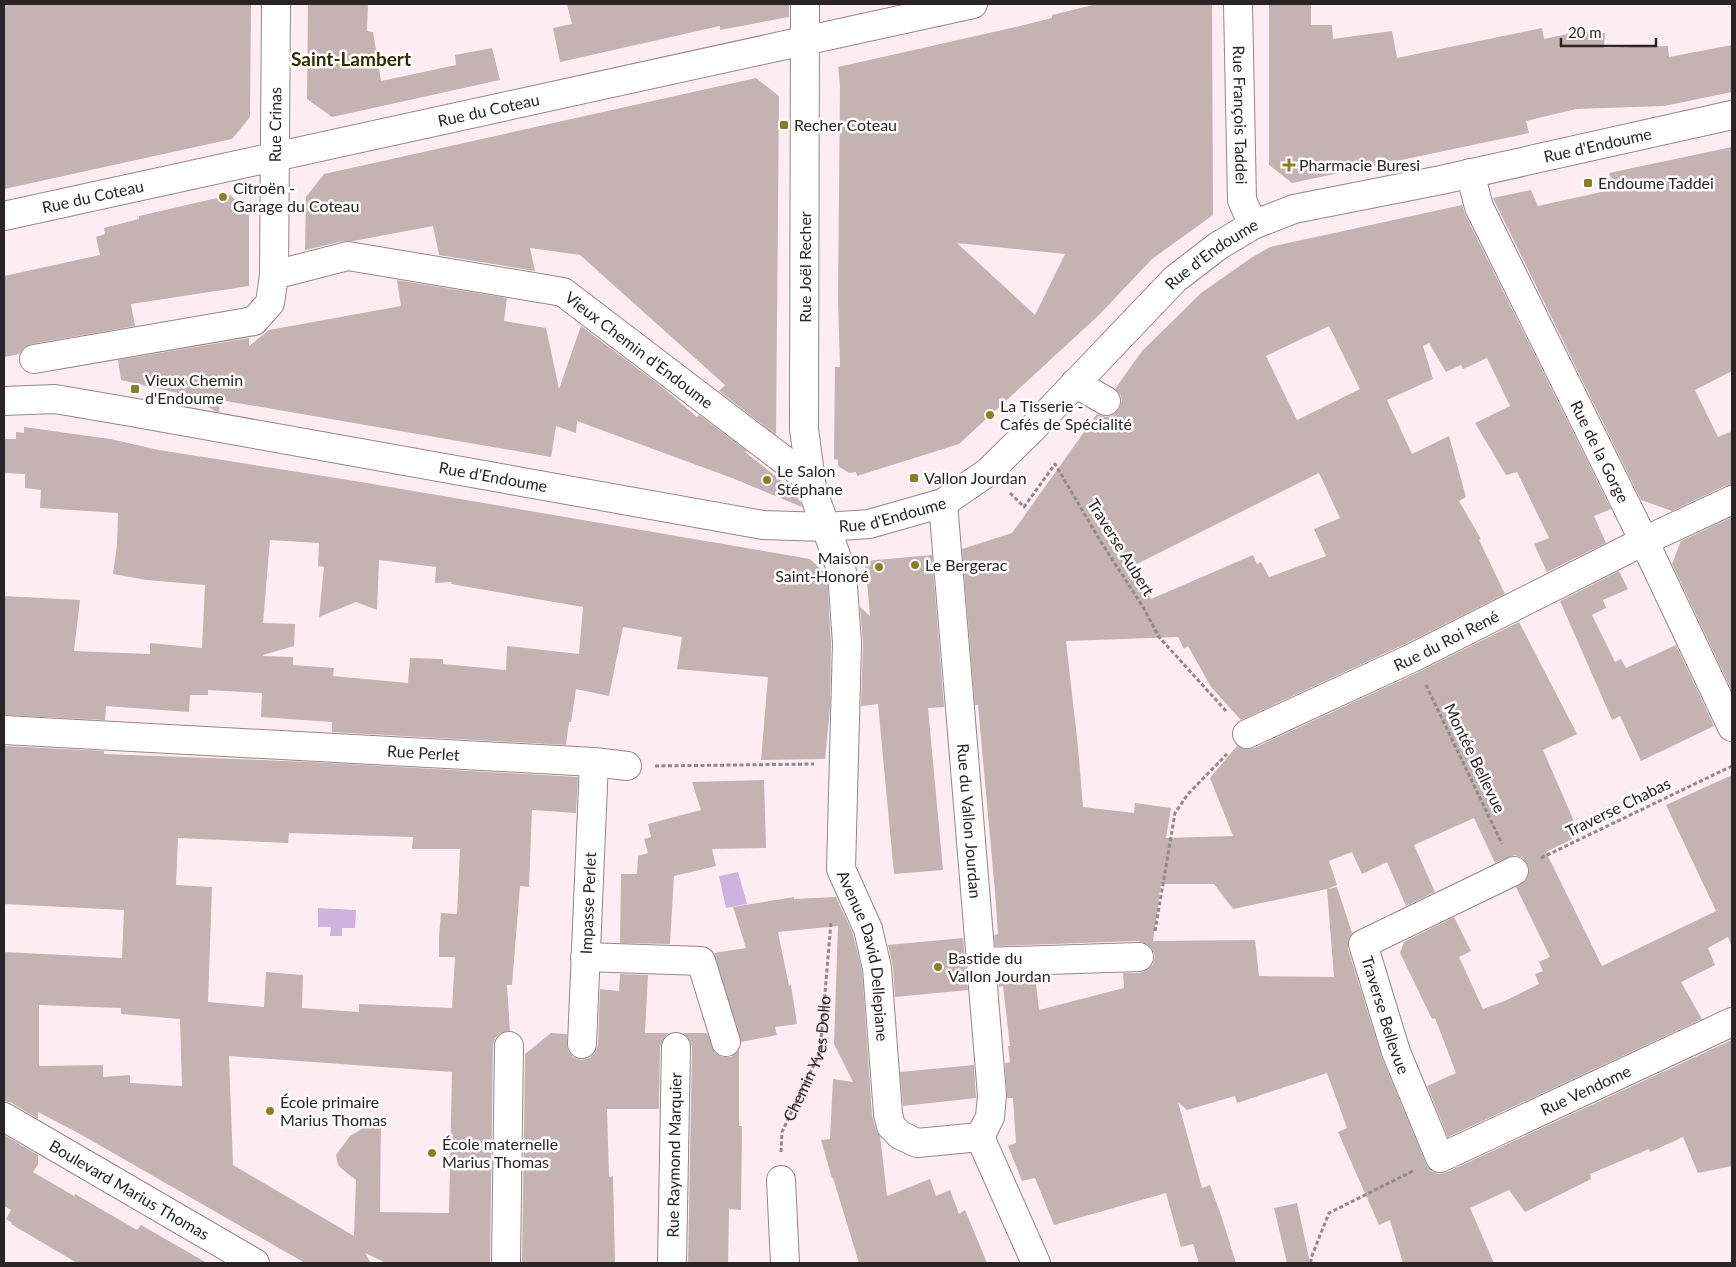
<svg xmlns="http://www.w3.org/2000/svg" width="1736" height="1267" viewBox="0 0 1736 1267" font-family="Lato,sans-serif">
<style>
.water{fill:#cfb2de}
.building{fill:#c5b2b2;fill-rule:evenodd}
.lines{fill:none;stroke-linecap:round;stroke-linejoin:round}
.minor-casing{stroke:#96858a;stroke-width:30}
.path{stroke:#93888b;stroke-width:3;stroke-dasharray:4 2.5;stroke-linecap:butt}
.minor{stroke:#fff;stroke-width:28}
.poi-dot{fill:#8d7e24;stroke:#fff;stroke-width:2}
.labels{text-anchor:middle;stroke-width:5;stroke-linejoin:round;paint-order:stroke}
.street-label{font-size:16px;fill:#2b2426;stroke:#fff}
.poi-label{font-size:16px;fill:#2b2426;stroke:#fff;text-anchor:start}
.quarter-label{font-size:19px;font-weight:bold;fill:#332c01;stroke:#fff}
</style>
<rect width="100%" height="100%" fill="#fdedf2"/>
<g class="water">
<path d="M738 872 747 904 726 908 719 876Z"/>
<path d="M318 908 356 910 355 928H342V936H330L331 927H318Z"/>
</g>
<g class="building">
<path d="M4 4H251L250 117 232 139 4 189Z"/>
<path d="M308 4H368L367 31 373 32 381 81 456 65 455 55 492 48 500 80 332 117 307 99Z"/>
<path d="M567 4H789V17L720 30V26L560 62 553 28 572 24Z"/>
<path d="M1097 4H1212L1213 215 1152 259 1099 315 959 444 857 476 856 472 849 473 838 466V460L834 459 835 367H840L838 300 840 86 838 67 1020 26 1052 18V15ZM957 243 1065 254 1035 315Z"/>
<path d="M1269 4H1311V25H1332L1333 39 1392 31 1397 58 1542 28 1544 39 1587 30 1588 35 1605 33 1604 48 1668 46 1669 57 1732 45V92L1664 106 1576 109 1526 121 1529 133 1292 183 1269 165Z"/>
<path d="M756 78 779 96 776 435 719 391 725 385 580 255 530 248 535 271 439 255 433 226 353 241H344L305 250 306 197 324 174Z"/>
<path d="M1732 147V371L1695 390 1718 437 1732 431V485L1725 486 1672 511 1641 500 1493 198 1531 190 1538 206 1615 189 1609 173Z"/>
<path d="M230 195 249 211V286L131 304 135 326 31 344 24 347 19 354 4 357V276L100 255 96 237 105 234 104 228 139 219V216Z"/>
<path d="M1462 205 1465 214 1611 509 1594 516 1606 543 1547 572 1534 544 1549 538 1517 472 1506 475 1475 423 1510 406 1487 358 1463 369 1461 365 1446 372 1429 343 1423 346 1433 379 1387 400 1412 454 1449 436 1466 497 1459 501 1481 539 1479 540 1505 594 1405 644 1241 720 1211 687 1188 646 1184 649 1178 637 1066 641 1078 747 1083 807 1134 813 1135 803 1171 808 1166 838 1233 836 1210 778 1237 746 1245 749 1254 748 1419 672 1519 622 1577 734 1543 750 1580 835 1546 852 1600 962 1602 966 1716 911 1666 805 1732 775V947L1728 937 1708 948 1715 965 1681 982 1702 1019 1448 1137 1427 1086 1456 1073 1435 1018 1432 1019 1400 953 1404 942 1454 917 1471 951 1459 957 1483 1009 1507 1000 1539 984 1535 974 1543 971 1539 962 1550 957 1516 887 1527 879 1529 873 1528 865 1523 858 1515 855 1495 863 1474 818 1414 845 1435 892 1406 906 1387 862 1362 874 1352 852 1329 861 1337 885 1328 889 1337 887 1352 933 1348 941V949L1382 1058 1426 1164 1431 1171 1439 1174 1447 1172 1732 1040V1166L1698 1173 1683 1137 1650 1152 1649 1149 1590 1174 1591 1179 1525 1212 1509 1190 1470 1208 1494 1263H1403L1390 1220 1379 1225 1338 1132 1347 1128 1327 1073 1237 1103 1235 1096 1187 1110 1178 1102 1202 1188 1210 1185 1222 1218 1236 1263H1199L1193 1244 1181 1247 1166 1193 1054 1225 1035 1178 1022 1181 1008 1146 1016 1143 1013 1098H1007L1005 1063 1010 1062 1008 1046H1010L1003 986 999 987 998 977 1035 976 1039 1010 1124 988 1123 973H1140L1147 970 1153 964 1155 956 1152 949 1147 944 1138 941 995 946 994 935 998 934 995 892 978 705H975L962 549 1012 533 1097 414 1106 417 1113 415 1119 409 1122 401 1120 394 1115 389 1142 351 1201 293 1251 258 1270 247ZM1329 326 1360 389 1297 420 1266 356ZM1319 473 1340 518 1314 529 1326 556 1269 577 1261 562 1257 564 1253 555 1151 599 1135 565ZM1161 884H1214L1233 909 1327 889 1334 977 1259 976 1255 940 1153 941Z"/>
<path d="M397 280 507 298 504 321 546 328 559 389 581 326 662 387 697 417 699 415 747 451 745 452 797 493 802 507 732 478 577 421 576 433 556 426 551 457 220 400 219 412H217L186 395 121 380 118 360 249 338V346L269 330 401 306Z"/>
<path d="M24 427 110 439 159 450 355 481 810 559 827 575 831 643 830 708 825 759 761 760 768 677 677 669 682 637 623 627 609 696 576 689 571 722H569L566 745 332 732V722L261 717 262 693 208 690V695H190L189 712 106 706 105 720 4 715V596L80 600 74 651 150 654V643L202 648 205 585 147 580 113 574 117 545 118 513 40 508 41 490 25 488V474L4 473V439H16V432L24 433ZM270 540 319 543 318 566 324 567 319 617 356 602 377 610 379 560 436 567 435 583 452 582 451 584 583 607 579 654 507 646 506 670 443 664V659L410 658 408 683 333 676 334 668 293 665V657L263 656V655L294 646 295 624 263 623Z"/>
<path d="M1732 517V691L1672 564 1681 541Z"/>
<path d="M932 555 944 707 928 708 943 870 894 874 878 704 861 706 863 643 860 607 870 616 865 561Z"/>
<path d="M1619 571 1628 589 1603 600 1606 608 1592 615 1615 662 1621 659 1626 668 1676 645 1714 726 1641 761 1620 716 1612 720 1560 601Z"/>
<path d="M4 746 104 751V754L311 762 578 777 576 813 532 810 529 887 520 886 512 985H507L510 1031 501 1033 495 1038 493 1046 490 1263 384 1262 365 1253 371 1263H305L80 1134 38 1112V1119L12 1103 4 1101V952L122 958 124 910 4 904ZM289 833 413 837 412 849H460L457 914 441 913 439 936V957H455L452 1008 359 1004V1012L302 1008 303 975 266 972 264 1007 208 1002 212 887 176 885 178 838 288 843ZM39 1005 121 1008V1014L180 1019 182 1086 130 1083V1075L103 1077V1065L39 1066ZM229 1056 452 1072 449 1213 380 1212 381 1117 350 1136 336 1155 338 1165 342 1169 356 1180 354 1236 233 1165Z"/>
<path d="M764 780 766 848 712 849 716 866 674 876 670 944 620 943 621 874H637L638 856 648 853 644 839 651 837 648 824 701 810 692 782Z"/>
<path d="M794 897V899L836 897 853 934 862 970 872 1115 876 1130 880 1136 887 1196 930 1179 936 1196 950 1190 959 1214 965 1210 987 1263H859L833 1178H832L821 1140 830 1139 833 1079 853 1082 834 1044 838 926 778 932 789 986 791 985 797 1024 775 1027 777 1035 741 1042 714 953 746 948 733 907Z"/>
<path d="M963 938 968 990 895 997 893 967 888 945Z"/>
<path d="M620 974 648 975 645 1033H668L663 1039 660 1047 659 1109H607L609 1177 613 1176 615 1263H522L525 1054 551 1033 567 1034 568 1051 573 1057 581 1060 590 1058 595 1052 598 1045 600 989 619 991Z"/>
<path d="M683 1033H707L715 1053 722 1057H731L739 1050V1126H742L741 1210 729 1209 728 1263H688L692 1047 689 1039Z"/>
<path d="M974 1065 976 1098 903 1106 900 1072Z"/>
<path d="M4 1135 38 1155V1164L33 1172 74 1196 75 1194 137 1230 141 1225 207 1263H77L11 1224 12 1223 6 1219 11 1210 4 1206Z"/>
<path d="M1297 1203 1310 1263H1287L1274 1208Z"/>
</g>
<g class="lines">
<g class="minor-casing">
<g id="minor">
<path id="s2" d="M805 4 804 429 812 489 842 572 847 643 841 869 868 929 877 968 888 1114 891 1126 900 1135 917 1143 980 1137 1036 1263"/>
<path id="s3" d="M1238 4 1242 200 1253 225"/>
<path id="s4" d="M1470 173 1479 207 1644 541 1732 727"/>
<path id="s5" d="M4 216 973 4"/>
<path id="s6" d="M274 275 348 256 563 292 810 480"/>
<path id="s7" d="M34 359 254 321 270 303 274 275 276 4"/>
<path d="M1075 383 1106 401"/>
<path id="s8" d="M4 401 55 399 131 412 763 525 826 527 869 524 943 503 988 472 1032 429 1175 279 1218 246 1253 225 1294 209 1441 180 1732 115"/>
<path id="s9" d="M943 503 992 1095 990 1117 980 1137"/>
<path id="s10" d="M4 730 594 762 627 766"/>
<path id="s11" d="M1247 734 1412 658 1644 541 1732 500"/>
<path id="s12" d="M1514 871 1363 944 1396 1052 1440 1158 1732 1022"/>
<path d="M585 957 701 961 726 1042"/>
<path d="M982 962 1139 957"/>
<path id="s13" d="M582 1044 594 762"/>
<path id="s14" d="M4 1117 255 1263"/>
<path d="M781 1180 785 1263"/>
<path d="M506 1263 509 1046"/>
<path id="s15" d="M672 1263 676 1047"/>
</g>
</g>
<g class="path">
<path d="M1010 493 1024 507 1055 464 1101 542 1143 607 1159 637 1227 712"/>
<path d="M1426 685 1502 844"/>
<path d="M655 766 814 764"/>
<path d="M1541 858 1732 766"/>
<path d="M1155 931 1175 813 1188 794 1227 754"/>
<path id="s1" d="M781 1152 782 1132 820 1052 831 922"/>
<path d="M1311 1263V1258L1329 1213 1415 1170"/>
</g>
<use href="#minor" class="minor"/>
</g>
<g class="poi-dot">
<rect x="779" y="120" width="10" height="10" rx="2.5"/>
<path d="M1286.5 157.5h5v5h5v5h-5v5h-5v-5h-5v-5h5z"/>
<rect x="1583" y="178" width="10" height="10" rx="2.5"/>
<circle cx="223" cy="197" r="5"/>
<rect x="130" y="384" width="10" height="10" rx="2.5"/>
<circle cx="990" cy="415" r="5"/>
<rect x="909" y="473" width="10" height="10" rx="2.5"/>
<circle cx="767" cy="480" r="5"/>
<circle cx="915" cy="565" r="5"/>
<circle cx="879" cy="567" r="5"/>
<circle cx="938" cy="967" r="5"/>
<circle cx="270" cy="1111" r="5"/>
<circle cx="432" cy="1153" r="5"/>
</g>
<g class="labels">
<g class="street-label">
<text dy="6" stroke="none"><textPath href="#s5" startOffset="496">Rue du Coteau</textPath></text>
<text dy="6" stroke="none"><textPath href="#s3" startOffset="111">Rue François Taddei</textPath></text>
<text dy="6" stroke="none"><textPath href="#s7" startOffset="426">Rue Crinas</textPath></text>
<text dy="6" stroke="none"><textPath href="#s8" startOffset="1726">Rue d'Endoume</textPath></text>
<text dy="6" stroke="none"><textPath href="#s5" startOffset="91">Rue du Coteau</textPath></text>
<text dy="6" stroke="none"><textPath href="#s8" startOffset="1321">Rue d'Endoume</textPath></text>
<text transform="translate(805 267) rotate(-90)" y="6">Rue Joël Recher</text>
<text dy="6" stroke="none"><textPath href="#s6" startOffset="390">Vieux Chemin d'Endoume</textPath></text>
<text dy="6" stroke="none"><textPath href="#s4" startOffset="308">Rue de la Gorge</textPath></text>
<text dy="6" stroke="none"><textPath href="#s8" startOffset="496">Rue d'Endoume</textPath></text>
<text dy="6" stroke="none"><textPath href="#s8" startOffset="901">Rue d'Endoume</textPath></text>
<text transform="translate(1121 547) rotate(58)" y="6">Traverse Aubert</text>
<text dy="6" stroke="none"><textPath href="#s11" startOffset="220">Rue du Roi René</textPath></text>
<text dy="6" stroke="none"><textPath href="#s10" startOffset="420">Rue Perlet</textPath></text>
<text transform="translate(1475 758) rotate(64)" y="6">Montée Bellevue</text>
<text transform="translate(1618 807) rotate(-26)" y="6">Traverse Chabas</text>
<text dy="6" stroke="none"><textPath href="#s9" startOffset="319">Rue du Vallon Jourdan</textPath></text>
<text dy="6" stroke="none"><textPath href="#s13" startOffset="141">Impasse Perlet</textPath></text>
<text dy="6" stroke="none"><textPath href="#s2" startOffset="962">Avenue David Dellepiane</textPath></text>
<text dy="6" stroke="none"><textPath href="#s12" startOffset="242">Traverse Bellevue</textPath></text>
<text dy="6" stroke="none"><textPath href="#s1" startOffset="99">Chemin Yves Dollo</textPath></text>
<text dy="6" stroke="none"><textPath href="#s12" startOffset="556">Rue Vendome</textPath></text>
<text dy="6" stroke="none"><textPath href="#s15" startOffset="108">Rue Raymond Marquier</textPath></text>
<text dy="6" stroke="none"><textPath href="#s14" startOffset="145">Boulevard Marius Thomas</textPath></text>
</g>
<g class="poi-label">
<text x="794" y="131">Recher Coteau</text>
<text x="1299" y="171">Pharmacie Buresi</text>
<text x="1598" y="189">Endoume Taddei</text>
<text x="233" y="194">Citroën -<tspan x="233" dy="18">Garage du Coteau</tspan></text>
<text x="145" y="386">Vieux Chemin<tspan x="145" dy="18">d'Endoume</tspan></text>
<text x="1000" y="412">La Tisserie -<tspan x="1000" dy="18">Cafés de Spécialité</tspan></text>
<text x="777" y="477">Le Salon<tspan x="777" dy="18">Stéphane</tspan></text>
<text x="924" y="484">Vallon Jourdan</text>
<text x="869" y="564" text-anchor="end">Maison<tspan x="869" dy="18">Saint-Honoré</tspan></text>
<text x="925" y="571">Le Bergerac</text>
<text x="948" y="964">Bastide du<tspan x="948" dy="18">Vallon Jourdan</tspan></text>
<text x="280" y="1108">École primaire<tspan x="280" dy="18">Marius Thomas</tspan></text>
<text x="442" y="1150">École maternelle<tspan x="442" dy="18">Marius Thomas</tspan></text>
</g>
<g class="quarter-label">
<text x="351" y="66">Saint-Lambert</text>
</g>
</g>
<rect width="1736" height="1267" fill="none" stroke="#2b2426" stroke-width="10"/>
<path d="M1561 38v8h95v-8" fill="none" stroke="#2b2426" stroke-width="2.5"/>
<text x="1568" y="38" font-size="15" fill="#2b2426" stroke="#ffffff" stroke-width="4" paint-order="stroke">20 m</text>
</svg>
